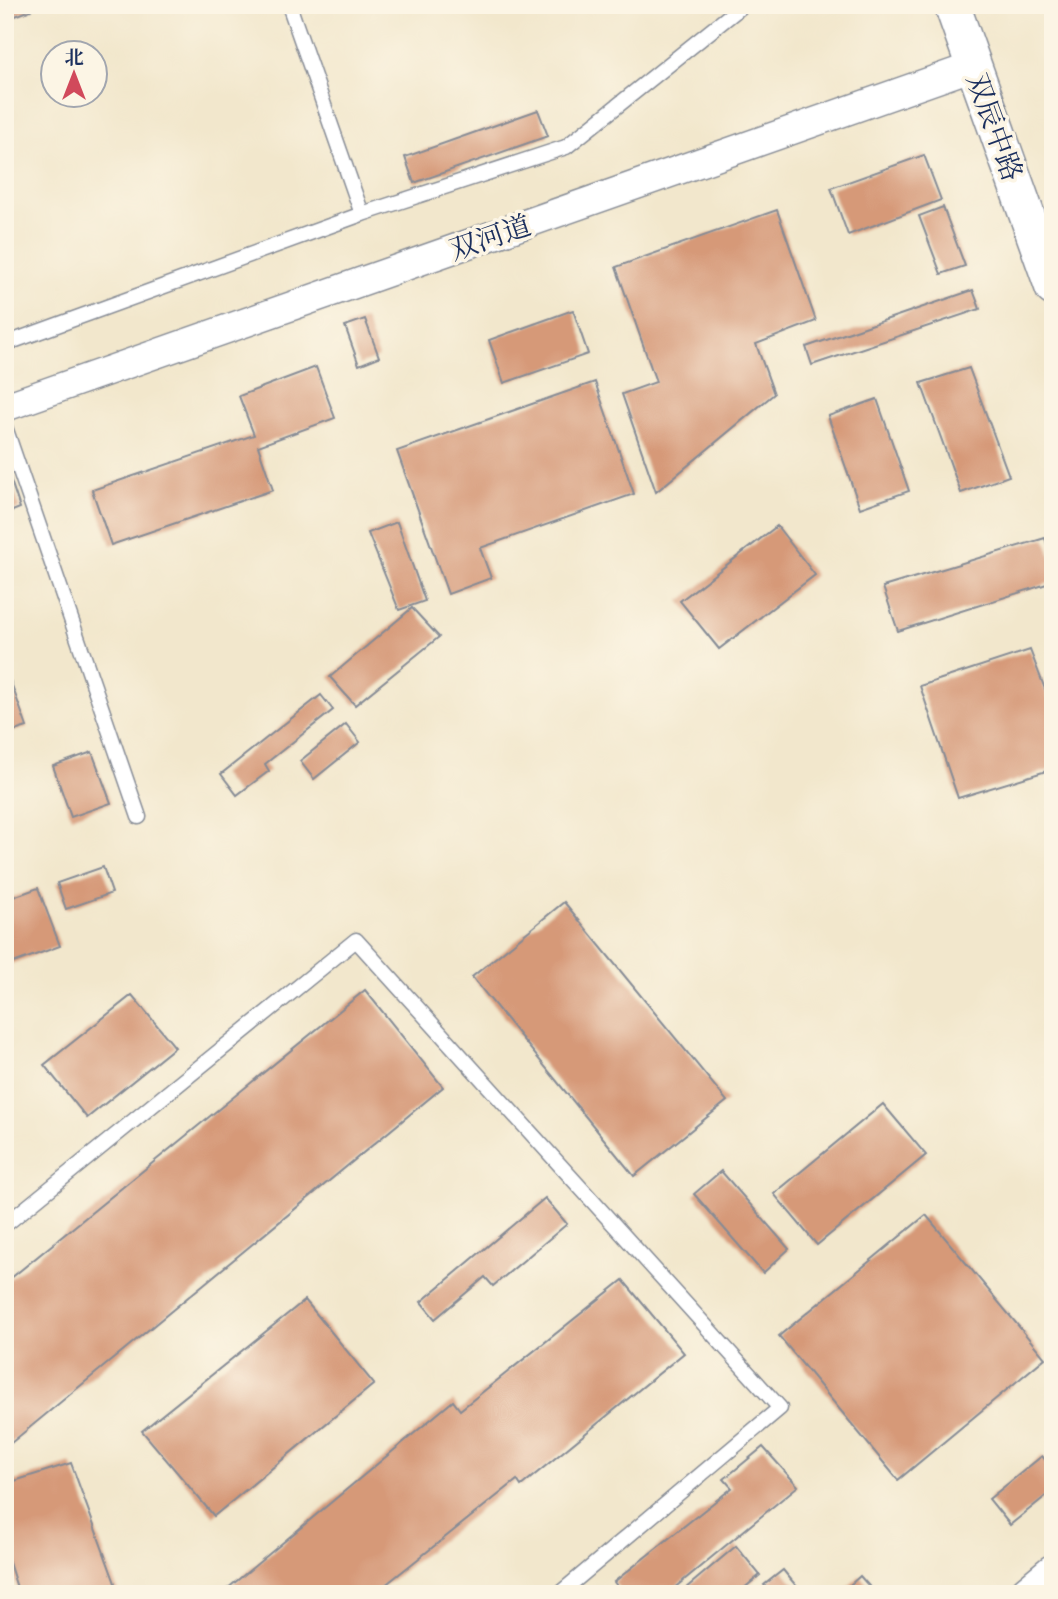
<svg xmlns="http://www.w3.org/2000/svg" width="1058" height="1599" viewBox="0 0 1058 1599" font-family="'Sorts Mill Goudy','Noto Serif SC',serif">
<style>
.building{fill:#d69978}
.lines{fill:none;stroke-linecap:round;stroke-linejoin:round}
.service-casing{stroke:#868b95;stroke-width:17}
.minor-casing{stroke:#868b95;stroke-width:31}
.tertiary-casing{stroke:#868b95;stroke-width:38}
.secondary-casing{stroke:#868b95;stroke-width:41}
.service{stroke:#fff;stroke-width:14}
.minor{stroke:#fff;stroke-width:28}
.tertiary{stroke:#fff;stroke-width:35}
.secondary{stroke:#fff;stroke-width:38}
.labels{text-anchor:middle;stroke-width:7;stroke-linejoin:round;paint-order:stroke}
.street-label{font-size:28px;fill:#1b2f5e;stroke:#fcf5e5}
</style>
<rect width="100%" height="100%" fill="#fcf5e5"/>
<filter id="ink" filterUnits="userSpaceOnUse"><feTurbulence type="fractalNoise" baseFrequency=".0143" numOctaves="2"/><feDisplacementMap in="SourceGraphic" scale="14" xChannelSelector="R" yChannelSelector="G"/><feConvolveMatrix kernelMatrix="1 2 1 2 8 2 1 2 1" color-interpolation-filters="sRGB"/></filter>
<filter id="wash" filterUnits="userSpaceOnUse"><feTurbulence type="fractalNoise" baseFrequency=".00686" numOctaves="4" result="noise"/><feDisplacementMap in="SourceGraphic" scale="28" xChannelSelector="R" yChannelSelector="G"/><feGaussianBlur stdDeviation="1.57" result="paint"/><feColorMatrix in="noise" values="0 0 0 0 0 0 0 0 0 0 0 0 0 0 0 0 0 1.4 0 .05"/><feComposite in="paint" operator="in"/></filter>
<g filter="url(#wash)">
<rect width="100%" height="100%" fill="#f2e7cc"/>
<g id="blocks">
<g class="building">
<path d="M5 5H29L31 10 5 20Z"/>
<path d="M538 110 548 136 414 183 405 157Z"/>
<path d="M924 155 941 200 848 235 831 188Z"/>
<path d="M943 207 965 266 941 274 919 216Z"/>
<path d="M777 210 816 321 756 344 774 394 656 492 622 394 656 382 616 267Z"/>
<path d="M973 290 980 309 812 365 806 347Z"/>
<path d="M573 310 588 354 504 383 489 340Z"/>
<path d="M365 319 379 357 359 365 345 326Z"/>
<path d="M316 367 335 418 258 446 273 490 111 545 92 490 254 435 239 396Z"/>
<path d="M969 368 1009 476 961 493 921 383Z"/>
<path d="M595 382 634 494 480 548 491 578 448 594 397 451Z"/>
<path d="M877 399 909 491 860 508 828 416Z"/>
<path d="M5 472H8L20 508 5 514Z"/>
<path d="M397 522 425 601 399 610 368 533Z"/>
<path d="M777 526 815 575 719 649 680 601Z"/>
<path d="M1045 538 1053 562V582L898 631 883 587Z"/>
<path d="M412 608 439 637 355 705 330 677Z"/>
<path d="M1030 650 1053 710V769L958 798 920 686Z"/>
<path d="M5 666 27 727 5 734Z"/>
<path d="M321 695 333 710 265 764 269 771 237 795 221 774Z"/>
<path d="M346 724 360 742 314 779 300 761Z"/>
<path d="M92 752 111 803 71 817 53 766Z"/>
<path d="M103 867 112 893 66 909 57 883Z"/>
<path d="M38 888 60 946 5 966V900Z"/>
<path d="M564 902 727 1101 634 1176 472 977Z"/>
<path d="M365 990 443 1087 5 1448V1283Z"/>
<path d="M132 995 175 1047 87 1118 44 1065Z"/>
<path d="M883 1104 926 1155 817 1245 774 1194Z"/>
<path d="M721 1171 789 1249 763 1273 694 1194Z"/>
<path d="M545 1198 567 1224 493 1286 485 1277 435 1319 421 1302Z"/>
<path d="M926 1215 1045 1358 898 1480 779 1336Z"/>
<path d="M623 1280 684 1353 521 1486 517 1480 374 1594H221L453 1401 460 1410Z"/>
<path d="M305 1300 374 1384 214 1516 142 1431Z"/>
<path d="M763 1447 798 1486 667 1594H623L614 1582 732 1488 724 1479Z"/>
<path d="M1042 1456 1053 1469V1490L1010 1525 989 1499Z"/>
<path d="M71 1463 119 1594H19L5 1550V1484Z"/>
<path d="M736 1546 760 1575 737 1594H679Z"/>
<path d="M783 1570 803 1594H771L764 1585Z"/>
<path d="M860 1576 876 1594H840Z"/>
</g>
</g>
</g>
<g filter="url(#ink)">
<use href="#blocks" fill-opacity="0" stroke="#868b95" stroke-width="2"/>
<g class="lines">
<g class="service-casing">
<g id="service">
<path d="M289 5 362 214"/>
<path d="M5 344 362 214 566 147 743 5"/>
<path d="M5 427 139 817"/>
<path d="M5 1225 356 940 780 1408 559 1594"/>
</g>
</g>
<g class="minor-casing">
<path id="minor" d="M5 407 974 66"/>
</g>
<g class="tertiary-casing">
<path id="tertiary" d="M952 5 1053 288"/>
</g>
<g class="secondary-casing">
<path id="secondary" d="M1029 1594 1053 1574"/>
</g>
<use href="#service" class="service"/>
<use href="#minor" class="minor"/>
<use href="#tertiary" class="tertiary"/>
<use href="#secondary" class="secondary"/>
</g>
</g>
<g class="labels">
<g class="street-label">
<text transform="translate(995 127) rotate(70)" y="10">双辰中路</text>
<text transform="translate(490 237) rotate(-19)" y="10">双河道</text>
</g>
</g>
<rect width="1058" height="1599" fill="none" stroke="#fcf5e5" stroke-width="28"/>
<g transform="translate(74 74)"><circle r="33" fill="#fcf5e5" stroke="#a2a6af" stroke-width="2"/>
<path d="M0-5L12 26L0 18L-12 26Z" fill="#d1495b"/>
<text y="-10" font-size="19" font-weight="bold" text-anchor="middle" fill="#1b2f5e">北</text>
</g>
</svg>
